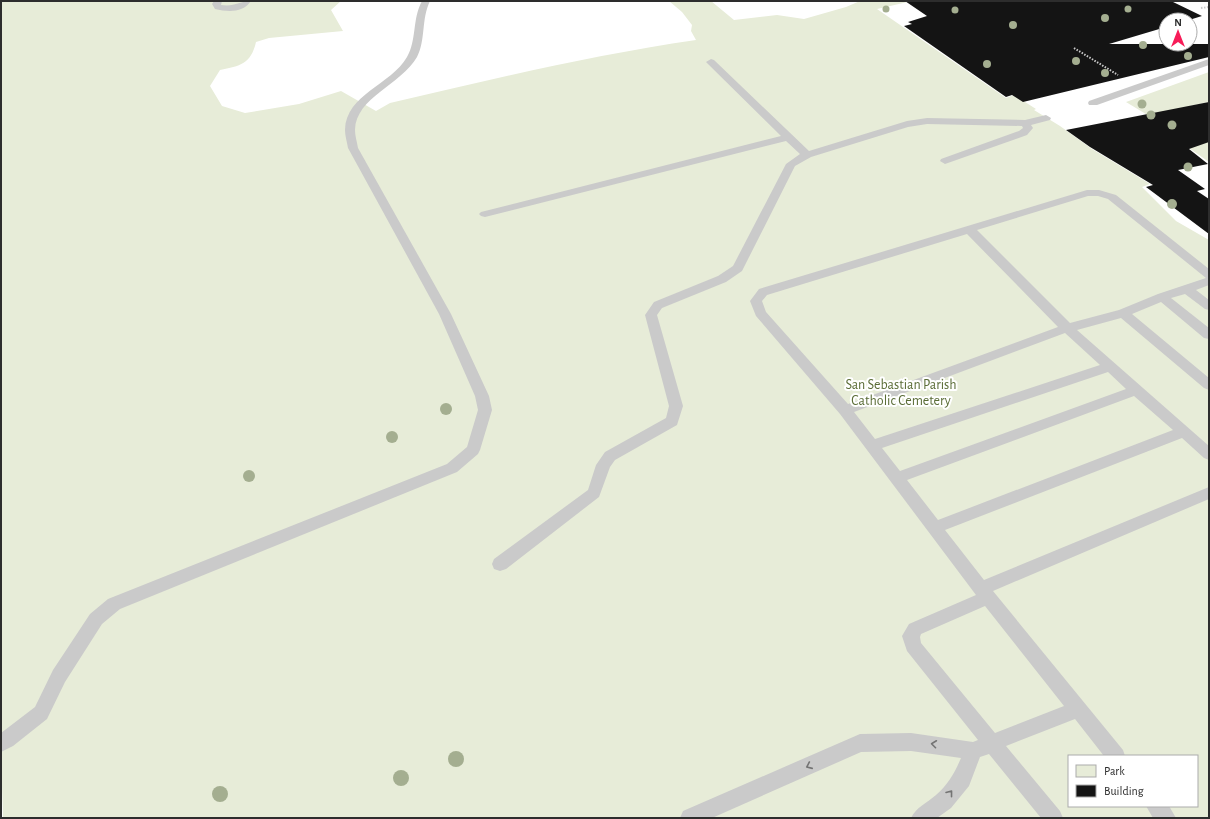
<svg xmlns="http://www.w3.org/2000/svg" width="1210" height="819" viewBox="0 0 1210 819" font-family="'Alegreya Sans',sans-serif">
<style>
.green{fill:#e7ecd8;fill-rule:evenodd}
.building{fill:#141414}
.lines{fill:none;stroke-linecap:round;stroke-linejoin:round}
.path{stroke:#cacaca;stroke-width:2;stroke-dasharray:1.5 1.5;stroke-linecap:butt}
.lane{fill:#cacaca;fill-rule:evenodd}
.tree{fill:#a4ae90}
.oneway{stroke:#747474}
.labels{text-anchor:middle;stroke-width:4;stroke-linejoin:round;paint-order:stroke}
.park-label{font-size:14px;fill:#5a6c36;stroke:#fff}
</style>
<rect width="100%" height="100%" fill="#fff"/>
<g class="green">
<path d="M1 1H341L331 10 343 31 269 38 256 42C251 64 240 66 220 70L210 86 222 106 245 113 299 104 341 91 376 111 390 103C492 79 593 55 696 40L691 31 692 25 682 12 669 1H711L734 20 777 15 804 19 846 7 860 1H912L877 9 1006 98 1014 95 1036 109 1034 110 1060 126 1092 149 1150 184 1142 187 1176 221 1209 240V818H3L1 755ZM1069 756H1197V806H1069Z"/>
<path d="M1209 72V102L1190 106 1209 119V162L1159 127 1164 125 1126 102Z"/>
</g>
<g class="building">
<path d="M905 1H1171L1202 16 1189 20H1166V27L1109 44H1209V57L1023 102 1012 95 1006 97 904 26 912 24 908 22 927 16Z"/>
<path d="M1209 102V142L1189 149 1208 164 1178 170 1205 189 1197 191 1209 199V234L1146 187 1153 185 1090 147 1066 130Z"/>
</g>
<g class="lines">
<g class="path">
<path d="M1201 8 1209 7"/>
<path d="M1074 48 1118 75"/>
</g>
<g class="lane">
<path d="M214 1H222L221 5C235 7 239 1 251 1 243 13 228 12 215 9L212 4Z"/>
<path d="M422 1H430C421 19 426 40 417 57 401 85 356 97 355 130 355 136 357 142 358 148L451 314 489 396 492 410 480 450 478 454 457 472 120 609 102 624 65 682 47 719 13 746 1 752V733L35 707 53 670 90 614 108 599 447 464 467 447 478 410 475 396 439 314 348 148C347 142 345 136 345 130 346 94 391 85 407 57 417 40 412 19 422 1Z"/>
<path d="M711 59 714 60 809 151 907 121 927 118 1025 120 1046 115 1051 118 1050 120 1031 125 1033 128 1027 135 945 164 940 161 941 159 1019 131 1023 128 1022 126 927 124 908 127 811 157 795 166 742 271 726 282 662 308 657 315 683 406 677 425 615 460 610 467 599 497 506 569 500 571 494 569 492 564 494 559 588 490 596 465 605 452 666 418 669 406 645 315 654 302 718 276 733 266 786 164 800 154 786 141 485 217 481 216 479 214 481 212 781 136 708 64 706 62Z"/>
<path d="M1209 59V65L1097 105H1089L1088 103 1089 101Z"/>
<path d="M1087 190H1099L1116 195 1209 269V285L1196 290 1209 300V310L1205 309 1185 294 1171 298 1209 328V339L1204 338 1161 302 1132 314 1209 378V390L1204 388 1121 318 1077 330 1209 446V460L1204 458 1182 438 945 530 984 580 1209 487V499L993 591 1123 750 1125 756H1104L1075 719 1006 746 1060 811 1063 818H1041L989 754 980 757 969 786 951 808 937 818H911C916 807 927 803 936 795 948 785 955 772 961 758L911 751 861 752 712 818H680L683 811 860 734 911 733 973 742 978 740 907 651 902 636 909 624 976 595 840 414 756 316 750 301 759 289ZM1088 196H1098L1108 199 1206 278 1158 294 1119 310 1070 323 977 230ZM967 234 1058 327 848 404 766 312 762 301 767 295ZM1065 333 1100 365 875 439 854 412ZM1108 372 1126 389 900 471 882 448ZM1134 396 1173 430 938 520 907 480ZM985 606 1064 706 995 733 921 643 920 637 921 634Z"/>
<path d="M1146 806H1169L1176 818H1153Z"/>
</g>
</g>
<g class="tree">
<circle cx="886" cy="9" r="3.5"/>
<circle cx="1128" cy="9" r="3.5"/>
<circle cx="955" cy="10" r="3.5"/>
<circle cx="1105" cy="18" r="4"/>
<circle cx="1013" cy="25" r="4"/>
<circle cx="1143" cy="45" r="4"/>
<circle cx="1188" cy="56" r="4"/>
<circle cx="1076" cy="61" r="4"/>
<circle cx="987" cy="64" r="4"/>
<circle cx="1105" cy="73" r="4"/>
<circle cx="1142" cy="104" r="4.5"/>
<circle cx="1151" cy="115" r="4.5"/>
<circle cx="1172" cy="125" r="4.5"/>
<circle cx="1188" cy="167" r="4.5"/>
<circle cx="1172" cy="204" r="5"/>
<circle cx="446" cy="409" r="6"/>
<circle cx="392" cy="437" r="6"/>
<circle cx="249" cy="476" r="6"/>
<circle cx="456" cy="759" r="8"/>
<circle cx="401" cy="778" r="8"/>
<circle cx="220" cy="794" r="8"/>
</g>
<defs><path id="oneway-chevron" d="M-2-3.5L2.5 0L-2 3.5" fill="none" stroke-width="1.6" stroke-linecap="round" stroke-linejoin="round"/></defs>
<g class="oneway">
<use href="#oneway-chevron" transform="translate(934 744) rotate(-173)"/>
<use href="#oneway-chevron" transform="translate(809 766) rotate(156)"/>
<use href="#oneway-chevron" transform="translate(950 793) rotate(-52)"/>
</g>
<g class="labels">
<g class="park-label">
<text x="901" y="389">San Sebastian Parish<tspan x="901" dy="16">Catholic Cemetery</tspan></text>
</g>
</g>
<rect width="1210" height="819" fill="none" stroke="#2d2d2d" stroke-width="4"/>
<rect x="1068" y="755" width="130" height="52" fill="#ffffff" stroke="#ababab"/>
<rect x="1076" y="765" width="20" height="12" fill="#e7ecd8" stroke="#ababab"/>
<text x="1104" y="775" font-size="12" fill="#2d2d2d">Park</text>
<rect x="1076" y="785" width="20" height="12" fill="#141414" stroke="#ababab"/>
<text x="1104" y="795" font-size="12" fill="#2d2d2d">Building</text>
<g transform="translate(1178 32)"><circle r="19" fill="#ffffff" stroke="#ababab"/>
<path d="M0-3L7 15L0 10L-7 15Z" fill="#f71c58"/>
<text y="-6" font-size="11" font-weight="bold" text-anchor="middle" fill="#2d2d2d">N</text>
</g>
</svg>
